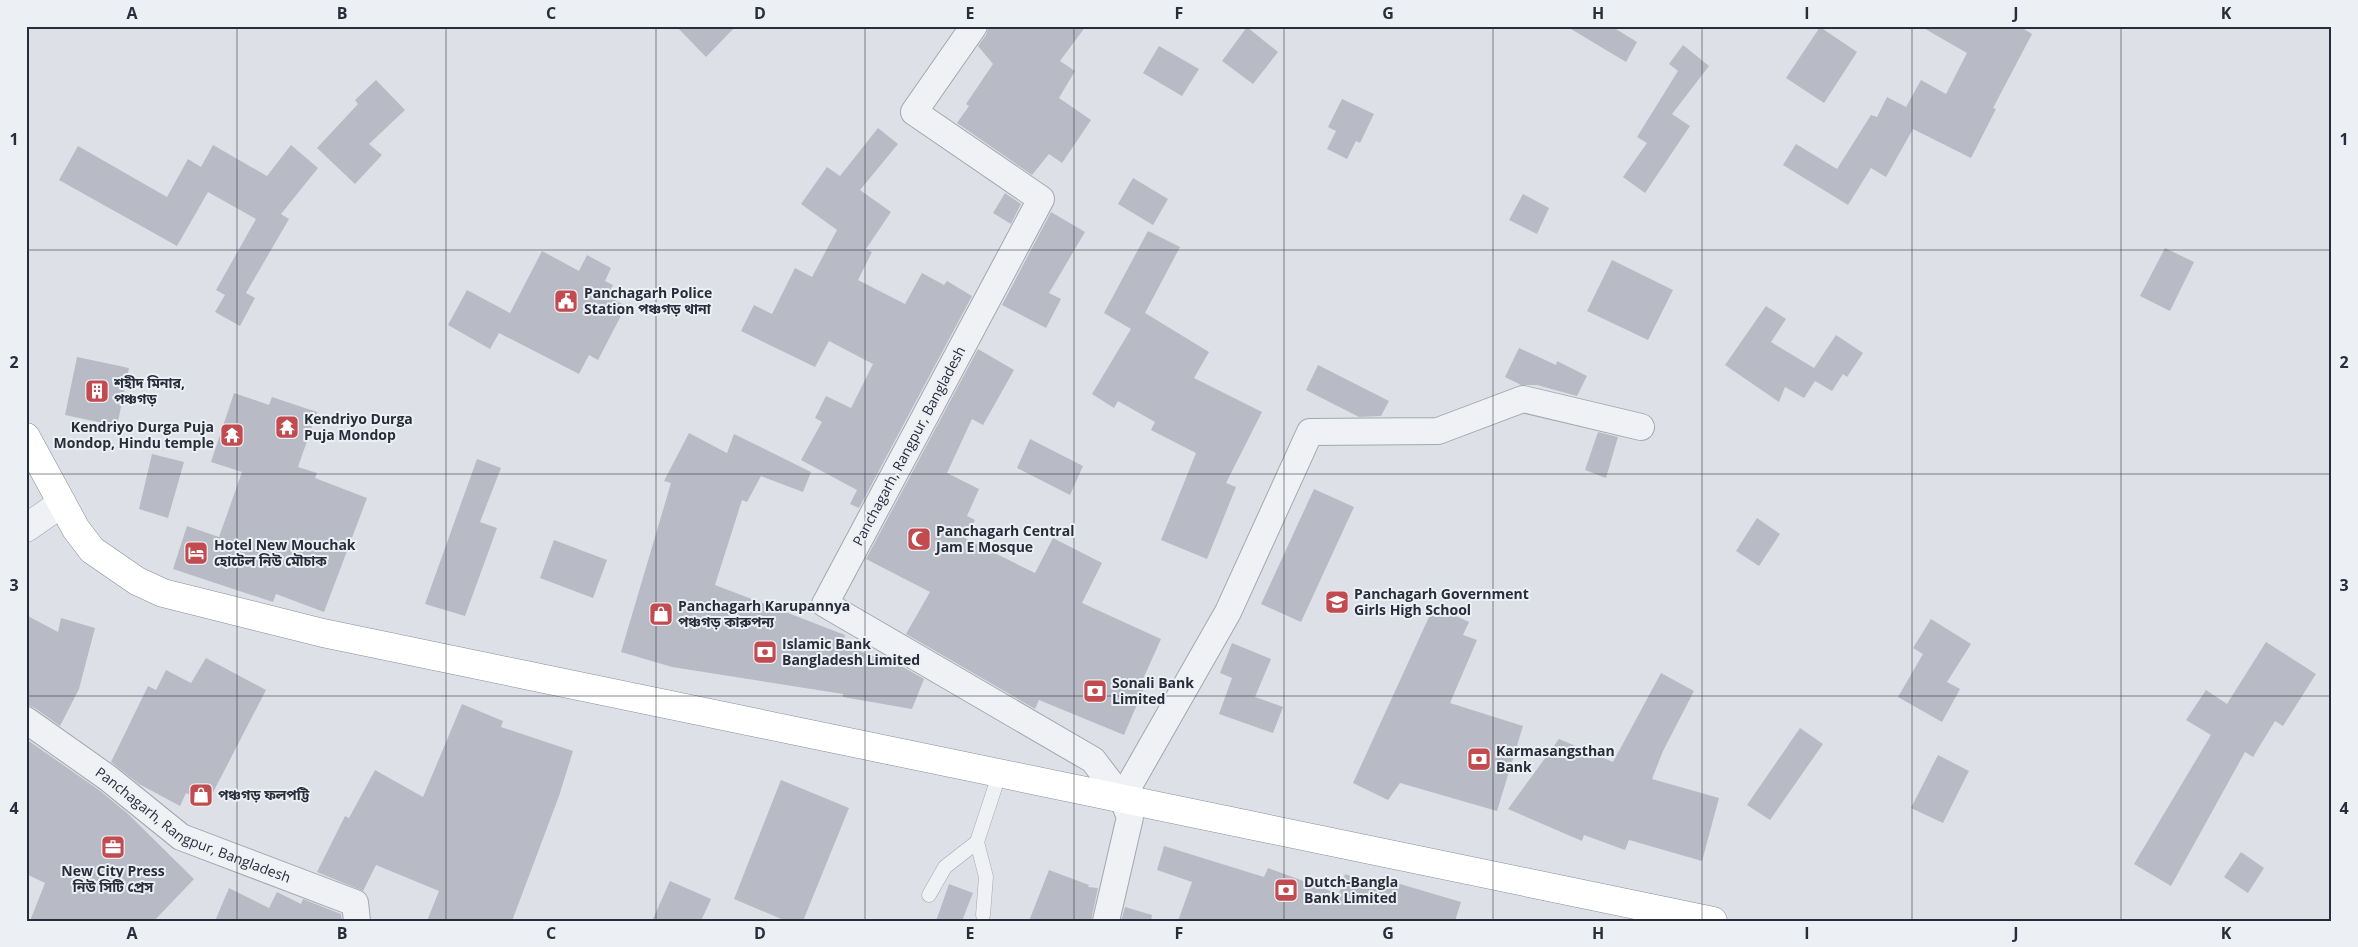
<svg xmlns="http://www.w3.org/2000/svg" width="2358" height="947" viewBox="0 0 2358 947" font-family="'Open Sans','Noto Sans Bengali',sans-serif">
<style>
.building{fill:#b8bbc5}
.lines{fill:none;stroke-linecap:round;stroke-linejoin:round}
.service-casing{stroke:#a3a7af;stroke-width:15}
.minor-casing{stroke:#a3a7af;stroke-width:28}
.tertiary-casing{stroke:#a3a7af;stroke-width:29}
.trunk-casing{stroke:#868c9b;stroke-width:29}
.service{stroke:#eff1f4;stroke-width:14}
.minor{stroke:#eff1f4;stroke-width:26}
.tertiary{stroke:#eff1f4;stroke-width:28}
.trunk{stroke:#fff;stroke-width:28}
.grid{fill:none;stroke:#282d3b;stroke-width:1;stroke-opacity:0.55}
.labels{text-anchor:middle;stroke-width:4;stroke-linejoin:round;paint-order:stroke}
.poi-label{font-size:14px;font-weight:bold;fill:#282d3b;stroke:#eceff4;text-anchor:start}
.street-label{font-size:14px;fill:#282d3b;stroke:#eceff4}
.neatline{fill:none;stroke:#282d3b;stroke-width:2}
.grid-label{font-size:16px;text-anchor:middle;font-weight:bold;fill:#282d3b}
</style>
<rect width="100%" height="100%" fill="#dde0e6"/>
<g class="building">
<path d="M676 26H736L706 57Z"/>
<path d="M989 26H1086L1060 61 1075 71 1059 98 1091 120 1062 163 1049 154 1032 175 957 123 969 106 966 104 993 64 978 46 986 35Z"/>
<path d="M1566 26H1611L1637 42 1626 62Z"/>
<path d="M1920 26H2019L2032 34 1993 108 1996 109 1971 158 1913 129 1886 177 1871 168 1848 205 1783 165 1796 144 1837 169 1871 115 1877 117 1887 97 1906 107 1921 80 1946 94 1967 53Z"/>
<path d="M1247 27 1278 52 1253 84 1222 61Z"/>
<path d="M1820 27 1857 52 1824 103 1786 78Z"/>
<path d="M1683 45 1709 66 1672 114 1690 126 1645 193 1623 177 1647 143 1637 137 1678 71 1669 64Z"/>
<path d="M1159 46 1199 69 1182 96 1143 73Z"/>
<path d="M376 80 405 110 369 144 382 155 355 184 317 148 358 104 355 100Z"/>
<path d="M1342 99 1374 114 1360 143 1356 141 1347 159 1327 149 1336 131 1328 127Z"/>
<path d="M878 128 898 144 860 190 891 212 866 249 872 252 858 280 905 304 922 273 944 285 947 281 972 296 859 508 850 504 857 490 801 460 822 422 815 418 826 396 851 408 873 364 829 341 815 367 741 331 754 305 772 314 795 268 812 277 837 230 801 204 827 167 840 176Z"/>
<path d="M213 145 267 176 291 145 318 168 281 214 289 219 246 293 255 298 240 326 215 312 225 295 216 290 256 219 208 192 177 246 59 180 78 146 167 197 188 159 201 167Z"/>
<path d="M1133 178 1168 199 1153 225 1118 204Z"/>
<path d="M1005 193 1021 204 1011 224 993 213Z"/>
<path d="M1523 194 1549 208 1537 234 1509 220Z"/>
<path d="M1051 212 1085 232 1049 293 1061 299 1046 328 1002 305Z"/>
<path d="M1148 231 1180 247 1145 313 1209 352 1194 378 1262 412 1226 483 1236 487 1207 559 1161 540 1196 453 1151 430 1155 422 1118 401 1114 408 1092 394 1131 329 1104 313Z"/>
<path d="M2165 248 2194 262 2170 311 2140 296Z"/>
<path d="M542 251 579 271 587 255 611 268 605 281 613 285 607 296 626 306 598 360 589 355 579 374 499 333 490 349 448 325 467 290 510 313Z"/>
<path d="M1612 260 1673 290 1648 340 1587 311Z"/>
<path d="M1766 306 1786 319 1771 342 1814 368 1836 335 1863 353 1847 377 1843 374 1832 391 1815 381 1804 398 1785 387 1779 402 1725 365Z"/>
<path d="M1519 348 1556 365 1557 361 1587 376 1577 396 1537 385H1521L1505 377Z"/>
<path d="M978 349 1014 370 983 425 972 419 947 473 979 489 967 516 975 520 966 539 1035 573 1053 538 1102 563 1082 603 1161 639 1143 679 1147 681 1124 735 1039 700 1035 709 906 634 930 592 866 559Z"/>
<path d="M77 357 129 368 117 426 65 415Z"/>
<path d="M1318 365 1389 401 1381 416 1359 417 1306 390Z"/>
<path d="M234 393 269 405 272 397 317 412 298 467 317 473 315 478 367 498 324 612 276 594 273 602 173 569 187 526 219 537 242 472 211 462Z"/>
<path d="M1598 432 1618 437 1606 478 1585 470Z"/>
<path d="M689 433 727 453 734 434 811 472 803 492 761 476 747 502 742 500 715 585 845 635 843 644 889 663 891 660 924 679 912 709 843 697V694L672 667 621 652 671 483 664 481Z"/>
<path d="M1030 439 1083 466 1070 495 1017 468Z"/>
<path d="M152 454 184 462 168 518 139 509Z"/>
<path d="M477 459 501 468 480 522 497 528 465 616 425 604Z"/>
<path d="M1314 489 1354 507 1301 622 1261 604Z"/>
<path d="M1757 518 1780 534 1759 566 1736 551Z"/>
<path d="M554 540 607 560 593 598 540 578Z"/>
<path d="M1434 606 1469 622 1463 635 1477 640 1450 703 1523 726 1497 811 1400 783 1388 800 1353 783Z"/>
<path d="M26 615 58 632 61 618 95 628 79 689 60 726 35 708 26 705Z"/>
<path d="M1931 619 1971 644 1947 682 1960 689 1942 722 1898 697 1923 654 1913 648Z"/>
<path d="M2266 642 2316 674 2283 726 2275 721 2253 757 2245 752 2171 886 2134 864 2211 735 2186 720 2206 690 2227 704Z"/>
<path d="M1232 643 1271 659 1255 697 1283 707 1273 733 1219 714 1232 678 1220 673Z"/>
<path d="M206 658 266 690 207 804 186 793 180 806 139 784 111 762 148 686 156 690 166 670 191 683Z"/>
<path d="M1661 673 1694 691 1663 751 1652 779 1719 798 1702 861 1629 840 1625 850 1584 835 1582 841 1508 809 1559 739 1613 762Z"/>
<path d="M462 704 503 721 501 727 573 751 559 796 512 921H427L439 891 376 865 363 891 317 872 345 816 349 818 375 770 423 797Z"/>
<path d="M1800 728 1823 744 1770 820 1747 805Z"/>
<path d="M26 739 99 790 127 813 194 879 154 921H30L45 883 26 874Z"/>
<path d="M1938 755 1969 771 1943 823 1911 808Z"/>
<path d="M781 780 849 808 803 921H786L734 899Z"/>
<path d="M1164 846 1264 877 1268 868 1339 894 1345 874 1370 883 1371 880 1388 885 1390 881 1461 902 1455 921H1178L1192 882 1157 870Z"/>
<path d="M2241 852 2264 868 2248 893 2224 877Z"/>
<path d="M1049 870 1089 885 1088 887 1098 888 1091 921H1029Z"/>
<path d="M670 881 711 899 701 921H652Z"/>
<path d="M949 884 973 893 962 921H936Z"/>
<path d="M229 888 269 908 277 892 301 904 303 899 341 914 342 921H215Z"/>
<path d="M1125 907 1152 915 1151 921H1121Z"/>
</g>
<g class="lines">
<g class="service-casing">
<g id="service">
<path d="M929 895 945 867 977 842"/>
<path d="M983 915 986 877 977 842 1000 772"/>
</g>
</g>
<g class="minor-casing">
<g id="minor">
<path d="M974 26 914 112 1041 199 825 604 1093 760 1122 798 1130 817 1106 921"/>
<path id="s1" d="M26 720 108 778 181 837 355 903 357 921"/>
<path d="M1122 798 1228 612 1310 432 1438 431 1523 399 1641 427"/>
</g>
</g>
<g class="tertiary-casing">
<path id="tertiary" d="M26 528 62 503"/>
</g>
<g class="trunk-casing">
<path id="trunk" d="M26 437 76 529 92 550 137 581 163 593 323 633 1713 921"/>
</g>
<use href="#service" class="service"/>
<use href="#minor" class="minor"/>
<use href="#tertiary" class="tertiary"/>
<use href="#trunk" class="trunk"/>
</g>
<path class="grid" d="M237 26V921M446 26V921M656 26V921M865 26V921M1074 26V921M1284 26V921M1493 26V921M1702 26V921M1912 26V921M2121 26V921M26 250H2332M26 474H2332M26 696H2332"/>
<defs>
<g id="civic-square" transform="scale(1.25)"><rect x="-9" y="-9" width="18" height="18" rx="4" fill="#c24b50" stroke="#eceff4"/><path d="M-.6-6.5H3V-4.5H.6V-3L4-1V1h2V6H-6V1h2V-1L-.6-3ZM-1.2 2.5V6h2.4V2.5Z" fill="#fff"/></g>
<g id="building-square" transform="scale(1.25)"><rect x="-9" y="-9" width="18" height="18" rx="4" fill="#c24b50" stroke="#eceff4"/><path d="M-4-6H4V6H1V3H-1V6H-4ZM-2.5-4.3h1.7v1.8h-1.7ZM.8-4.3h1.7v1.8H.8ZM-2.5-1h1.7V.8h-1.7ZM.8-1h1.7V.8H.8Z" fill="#fff"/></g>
<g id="temple-square" transform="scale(1.25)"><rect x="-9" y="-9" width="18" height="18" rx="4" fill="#c24b50" stroke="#eceff4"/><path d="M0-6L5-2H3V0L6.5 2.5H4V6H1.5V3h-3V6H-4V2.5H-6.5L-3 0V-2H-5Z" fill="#fff"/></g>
<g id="mosque-square" transform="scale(1.25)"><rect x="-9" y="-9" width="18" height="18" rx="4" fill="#c24b50" stroke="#eceff4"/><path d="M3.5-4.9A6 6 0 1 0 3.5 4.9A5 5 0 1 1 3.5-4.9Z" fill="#fff"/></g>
<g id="hotel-square" transform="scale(1.25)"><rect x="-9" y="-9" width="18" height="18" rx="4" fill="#c24b50" stroke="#eceff4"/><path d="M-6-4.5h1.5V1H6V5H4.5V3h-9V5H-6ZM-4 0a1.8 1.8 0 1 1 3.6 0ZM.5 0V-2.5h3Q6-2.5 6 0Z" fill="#fff"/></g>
<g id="university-square" transform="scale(1.25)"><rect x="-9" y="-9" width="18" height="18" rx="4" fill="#c24b50" stroke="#eceff4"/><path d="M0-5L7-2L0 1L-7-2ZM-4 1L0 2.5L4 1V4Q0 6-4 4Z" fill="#fff"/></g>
<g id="shop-square" transform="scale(1.25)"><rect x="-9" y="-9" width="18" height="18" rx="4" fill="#c24b50" stroke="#eceff4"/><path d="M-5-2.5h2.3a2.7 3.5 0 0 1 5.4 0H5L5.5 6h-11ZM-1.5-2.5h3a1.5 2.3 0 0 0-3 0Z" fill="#fff"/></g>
<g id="bank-square" transform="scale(1.25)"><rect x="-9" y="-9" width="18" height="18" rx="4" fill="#c24b50" stroke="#eceff4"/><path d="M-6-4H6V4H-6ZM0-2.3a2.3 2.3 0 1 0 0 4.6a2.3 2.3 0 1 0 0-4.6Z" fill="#fff"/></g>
<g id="office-square" transform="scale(1.25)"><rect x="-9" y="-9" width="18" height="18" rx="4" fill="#c24b50" stroke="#eceff4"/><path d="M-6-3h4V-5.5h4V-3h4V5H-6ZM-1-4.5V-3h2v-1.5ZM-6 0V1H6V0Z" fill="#fff"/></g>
</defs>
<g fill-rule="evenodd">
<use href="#civic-square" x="566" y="301"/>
<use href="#building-square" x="97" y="391"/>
<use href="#temple-square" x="287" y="427"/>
<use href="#temple-square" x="232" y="435"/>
<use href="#mosque-square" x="919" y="539"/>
<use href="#hotel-square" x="196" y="553"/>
<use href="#university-square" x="1337" y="602"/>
<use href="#shop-square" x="661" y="614"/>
<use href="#bank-square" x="765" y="652"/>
<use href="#bank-square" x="1095" y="691"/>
<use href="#bank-square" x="1479" y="759"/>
<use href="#shop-square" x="201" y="795"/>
<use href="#office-square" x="113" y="847"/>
<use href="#bank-square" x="1286" y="890"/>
</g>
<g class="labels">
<g class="poi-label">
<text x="584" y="298">Panchagarh Police<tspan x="584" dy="16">Station পঞ্চগড় থানা</tspan></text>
<text x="114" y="388">শহীদ মিনার,<tspan x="114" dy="16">পঞ্চগড়</tspan></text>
<text x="304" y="424">Kendriyo Durga<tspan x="304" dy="16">Puja Mondop</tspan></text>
<text x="214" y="432" text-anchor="end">Kendriyo Durga Puja<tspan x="214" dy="16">Mondop, Hindu temple</tspan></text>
<text x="936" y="536">Panchagarh Central<tspan x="936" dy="16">Jam E Mosque</tspan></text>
<text x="214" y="550">Hotel New Mouchak<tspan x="214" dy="16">হোটেল নিউ মৌচাক</tspan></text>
<text x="1354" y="599">Panchagarh Government<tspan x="1354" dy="16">Girls High School</tspan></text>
<text x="678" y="611">Panchagarh Karupannya<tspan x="678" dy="16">পঞ্চগড় কারুপন্য</tspan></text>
<text x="782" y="649">Islamic Bank<tspan x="782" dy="16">Bangladesh Limited</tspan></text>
<text x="1112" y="688">Sonali Bank<tspan x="1112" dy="16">Limited</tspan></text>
<text x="1496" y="756">Karmasangsthan<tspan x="1496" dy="16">Bank</tspan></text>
<text x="218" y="800">পঞ্চগড় ফলপট্টি</text>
<text x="113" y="876" text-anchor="middle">New City Press<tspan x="113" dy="16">নিউ সিটি প্রেস</tspan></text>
<text x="1304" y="887">Dutch-Bangla<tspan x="1304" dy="16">Bank Limited</tspan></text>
</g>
<g class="street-label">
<text transform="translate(909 446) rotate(-62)" y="5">Panchagarh, Rangpur, Bangladesh</text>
<text dy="5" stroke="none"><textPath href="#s1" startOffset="199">Panchagarh, Rangpur, Bangladesh</textPath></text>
</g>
</g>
<rect width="2358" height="947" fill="none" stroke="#eceff4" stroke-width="55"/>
<rect x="28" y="28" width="2302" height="892" class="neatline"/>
<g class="grid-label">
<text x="132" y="19">A</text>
<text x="342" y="19">B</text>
<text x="551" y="19">C</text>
<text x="760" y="19">D</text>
<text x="970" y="19">E</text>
<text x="1179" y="19">F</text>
<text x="1388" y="19">G</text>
<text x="1598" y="19">H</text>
<text x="1807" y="19">I</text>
<text x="2016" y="19">J</text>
<text x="2226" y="19">K</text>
<text x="14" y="145">1</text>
<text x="2344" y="145">1</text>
<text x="14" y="368">2</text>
<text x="2344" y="368">2</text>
<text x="14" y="591">3</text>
<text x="2344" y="591">3</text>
<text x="14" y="814">4</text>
<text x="2344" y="814">4</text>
<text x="132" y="939">A</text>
<text x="342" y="939">B</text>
<text x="551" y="939">C</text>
<text x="760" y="939">D</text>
<text x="970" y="939">E</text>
<text x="1179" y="939">F</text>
<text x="1388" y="939">G</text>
<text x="1598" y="939">H</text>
<text x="1807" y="939">I</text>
<text x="2016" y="939">J</text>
<text x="2226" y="939">K</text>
</g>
</svg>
